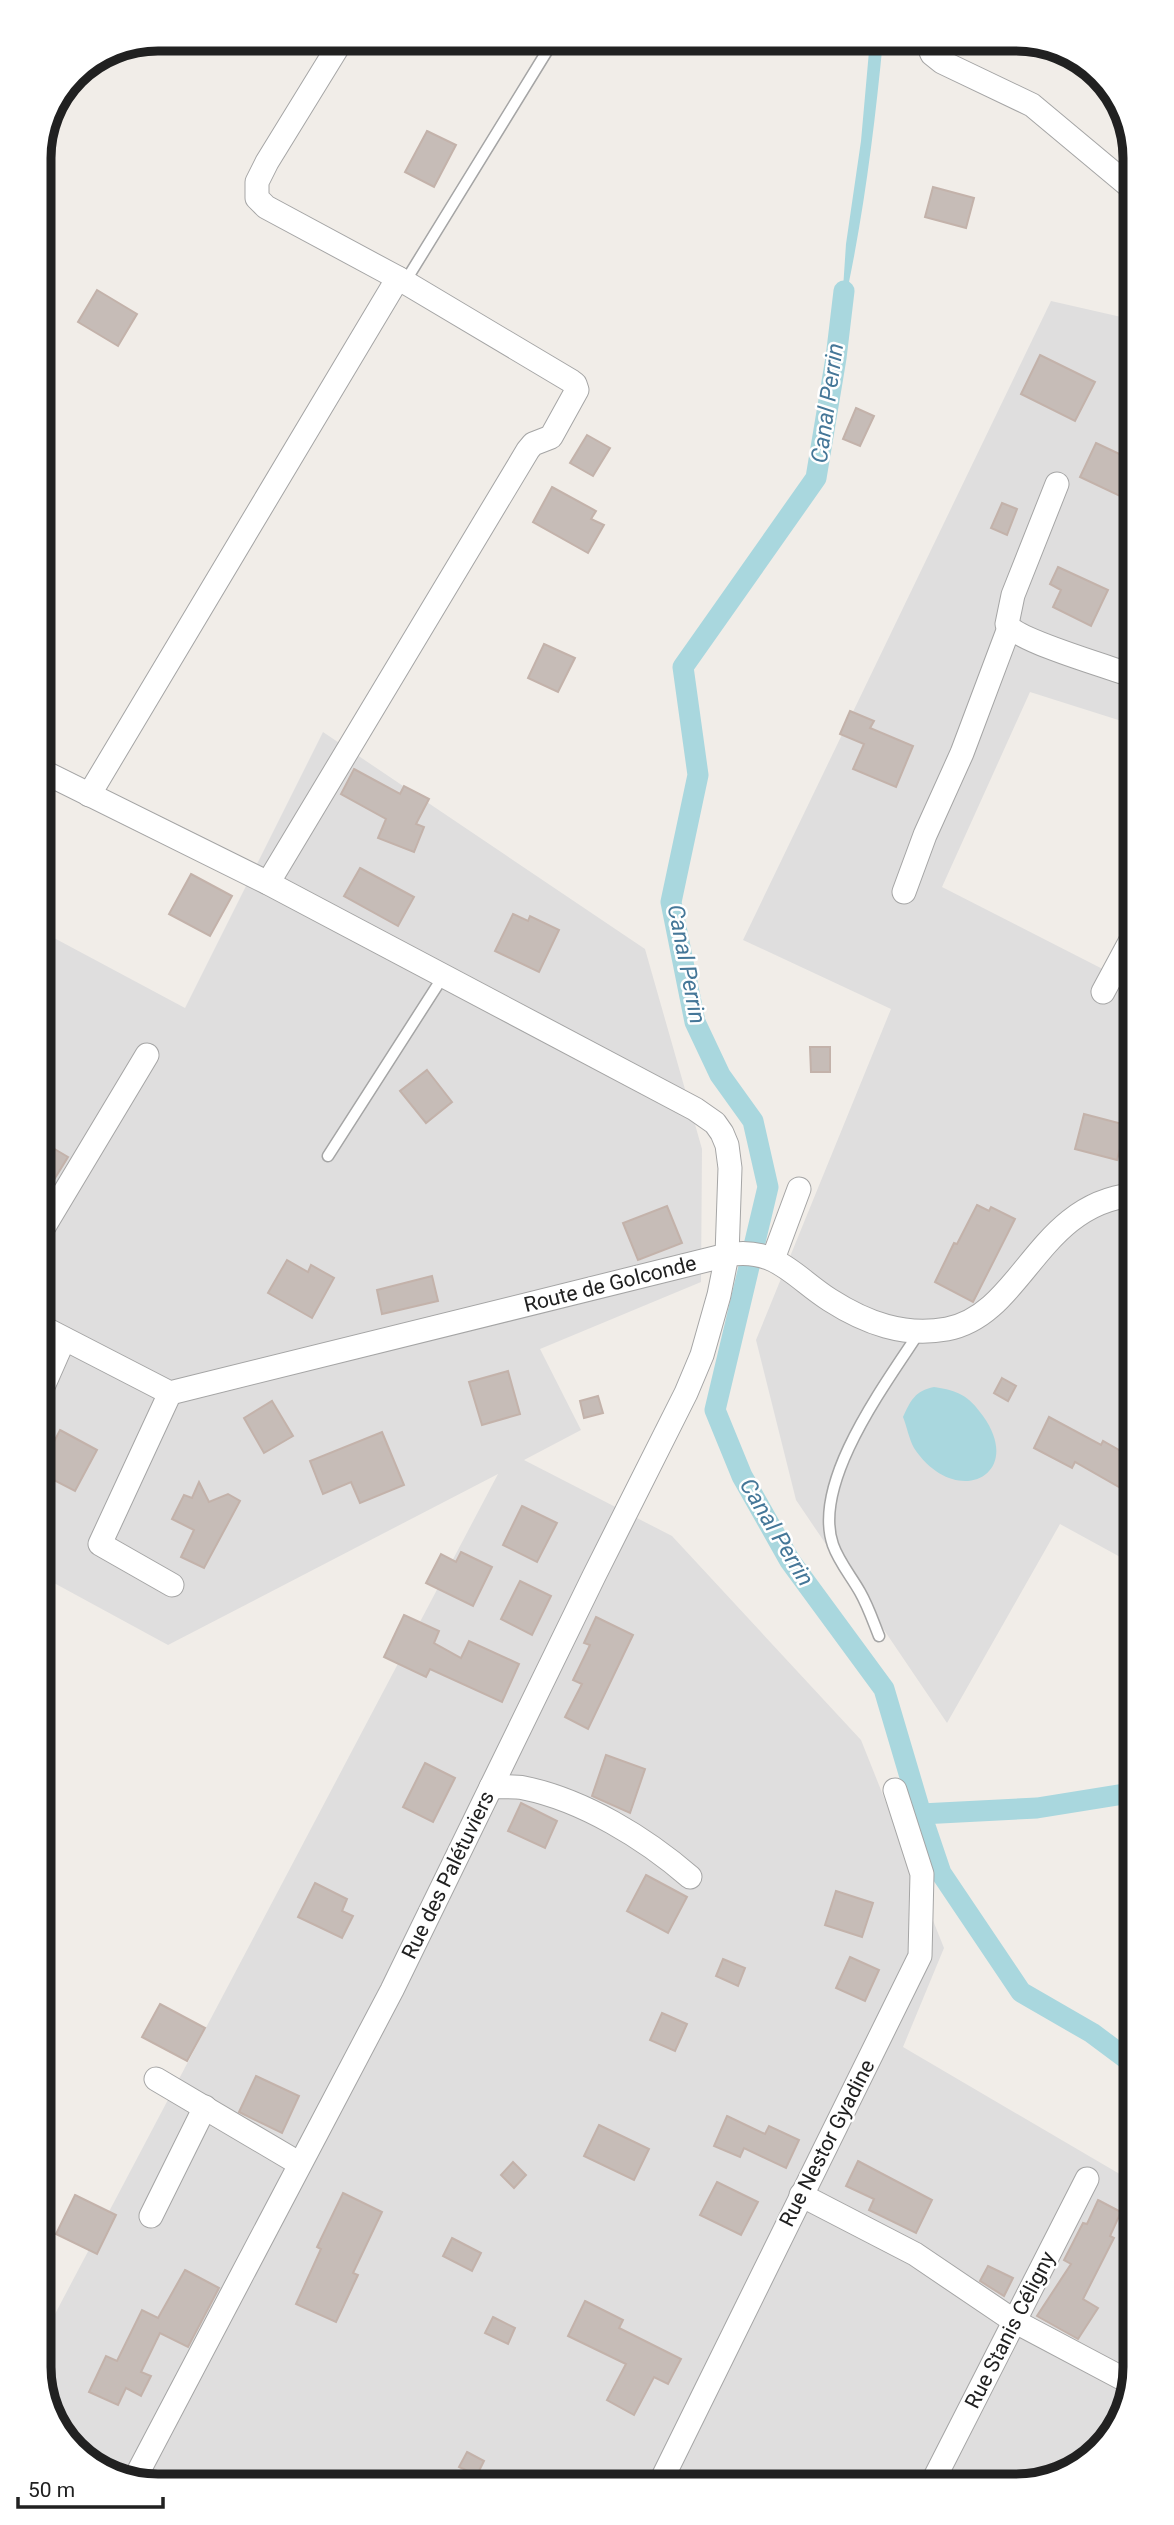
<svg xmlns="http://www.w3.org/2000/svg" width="1174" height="2525" viewBox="0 0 1174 2525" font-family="Roboto,sans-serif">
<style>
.residential{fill:#dfdede}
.water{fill:#a9d7de}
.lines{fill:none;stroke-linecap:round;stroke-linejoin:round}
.canal{stroke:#a9d7de;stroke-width:21}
.building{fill:#c6bcb7;stroke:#c3b2aa;stroke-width:2}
.lane-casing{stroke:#a5a5a5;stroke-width:13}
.street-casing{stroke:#a5a5a5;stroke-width:25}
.lane{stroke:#fff;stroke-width:10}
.street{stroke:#fff;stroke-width:23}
.labels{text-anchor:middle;stroke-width:5;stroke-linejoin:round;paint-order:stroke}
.street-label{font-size:21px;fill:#212121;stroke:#fff}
.water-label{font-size:23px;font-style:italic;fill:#457798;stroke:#fff}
.rim{fill:none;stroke:#212121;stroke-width:9}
</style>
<rect width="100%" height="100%" fill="#f1ede8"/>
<g class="residential">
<path d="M1051 301 1130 319 1131 724 1030 692 942 887 1132 984 1133 1564 1060 1524 947 1723 796 1500 756 1340 891 1009 743 940Z"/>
<path d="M323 732 645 949 702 1149 701 1282 540 1349 581 1430 524 1460 672 1536 861 1740 944 1948 903 2047 1135 2183V2367L1115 2434 1055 2480 150 2486 85 2462 45 2406V2333L498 1474 168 1645 43 1577 41 931 185 1008Z"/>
</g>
<g class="water">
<path d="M870 40H883C874 134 862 228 841 319L846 244 861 141Z"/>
<path d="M934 1387C959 1391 968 1395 983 1416 1026 1476 955 1510 914 1448 909 1439 907 1427 903 1417 911 1400 915 1391 934 1387Z"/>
</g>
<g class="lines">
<g class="canal">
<path d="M844 291 836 358 816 478 683 667 698 775 671 902 695 1022 720 1075 753 1121 768 1187 715 1410 742 1476 790 1561 884 1689 921 1814 941 1873 1021 1992 1092 2033 1135 2065"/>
<path d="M921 1814 1037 1808 1124 1794 1134 1790"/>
</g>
</g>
<g class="building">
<path d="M427 131 456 145 434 187 405 172Z"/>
<path d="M933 187 974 198 966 228 925 217Z"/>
<path d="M97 290 137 314 118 346 78 322Z"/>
<path d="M1040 355 1095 382 1075 421 1021 394Z"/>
<path d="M856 408 874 416 860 446 843 439Z"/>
<path d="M587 435 610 448 593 476 570 463Z"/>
<path d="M1096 443 1130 459V474L1120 496 1080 477Z"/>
<path d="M552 487 596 511 591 519 604 525 588 553 533 522Z"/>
<path d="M1002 503 1017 509 1007 535 991 528Z"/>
<path d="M1058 567 1108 590 1091 626 1053 607 1061 590 1050 584Z"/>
<path d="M544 644 575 658 558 692 528 678Z"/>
<path d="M850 711 874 721 870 728 913 746 896 787 853 769 864 744 840 734Z"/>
<path d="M354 769 400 794 404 786 429 799 416 824 424 827 414 852 378 838 386 819 341 794Z"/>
<path d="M360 868 414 897 398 926 344 896Z"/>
<path d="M191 874 232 896 210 936 169 914Z"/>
<path d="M513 914 528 921 530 916 559 930 539 972 495 951Z"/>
<path d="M810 1047H830V1072H811Z"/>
<path d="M427 1070 452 1102 426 1123 400 1091Z"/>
<path d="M1084 1114 1126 1125 1117 1160 1075 1149Z"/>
<path d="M41 1141 68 1157 42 1199Z"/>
<path d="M977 1205 989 1211 991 1207 1015 1219 973 1302 935 1282 954 1243 957 1244Z"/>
<path d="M667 1206 682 1243 638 1260 623 1223Z"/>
<path d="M287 1260 308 1272 311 1265 334 1278 312 1318 268 1293Z"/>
<path d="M432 1276 438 1301 382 1314 377 1290Z"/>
<path d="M508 1371 520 1414 482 1425 469 1382Z"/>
<path d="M1002 1378 1016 1386 1008 1401 994 1393Z"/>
<path d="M598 1396 603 1413 584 1418 580 1401Z"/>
<path d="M272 1401 293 1436 264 1453 244 1418Z"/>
<path d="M1049 1417 1101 1445 1103 1441 1133 1458V1495L1075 1462 1072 1468 1034 1448Z"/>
<path d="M60 1430 97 1450 75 1491 42 1474V1465Z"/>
<path d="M382 1432 404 1485 360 1503 351 1482 323 1494 310 1461Z"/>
<path d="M199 1482 209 1502 228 1494 240 1501 204 1568 181 1557 194 1530 172 1519 184 1495 192 1498Z"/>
<path d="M522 1506 557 1523 537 1562 503 1545Z"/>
<path d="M461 1552 492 1567 473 1606 426 1583 441 1554 456 1562Z"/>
<path d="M520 1581 551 1596 532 1635 501 1619Z"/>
<path d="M404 1615 439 1631 434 1643 461 1658 469 1641 519 1664 502 1702 430 1669 426 1677 384 1657Z"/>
<path d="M596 1617 633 1635 588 1729 565 1717 582 1684 573 1680 590 1645 584 1643Z"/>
<path d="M606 1755 645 1769 630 1813 592 1796Z"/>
<path d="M425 1763 455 1778 433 1822 403 1807Z"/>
<path d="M521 1803 557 1821 545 1848 508 1831Z"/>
<path d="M646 1875 687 1897 668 1933 627 1911Z"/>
<path d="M315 1883 347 1899 342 1911 353 1916 342 1938 298 1917Z"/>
<path d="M836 1891 873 1903 862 1937 825 1925Z"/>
<path d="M850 1957 879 1970 865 2001 836 1988Z"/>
<path d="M723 1959 745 1968 738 1986 716 1976Z"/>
<path d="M160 2004 205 2028 187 2061 142 2037Z"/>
<path d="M662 2013 687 2024 675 2051 650 2040Z"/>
<path d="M256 2076 299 2096 282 2133 239 2112Z"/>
<path d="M727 2116 765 2134 769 2126 799 2140 786 2168 744 2148 740 2157 714 2146Z"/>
<path d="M599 2125 649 2149 634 2180 584 2156Z"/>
<path d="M858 2161 932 2200 916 2233 869 2210 874 2199 846 2186Z"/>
<path d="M513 2162 526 2175 514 2188 501 2175Z"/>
<path d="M717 2182 758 2202 741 2235 700 2215Z"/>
<path d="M343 2193 382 2212 353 2273 358 2275 336 2322 296 2304 321 2249 317 2247Z"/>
<path d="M75 2195 116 2215 97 2254 56 2234Z"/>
<path d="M1098 2200 1121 2212 1110 2236 1114 2238 1083 2299 1098 2308 1078 2339 1037 2316 1071 2264 1064 2260 1083 2223 1087 2224Z"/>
<path d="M452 2238 481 2253 472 2271 443 2256Z"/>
<path d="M988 2266 1013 2278 1004 2296 980 2281Z"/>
<path d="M185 2270 219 2288 188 2347 160 2333 141 2372 151 2376 141 2396 126 2388 118 2405 89 2392 106 2356 117 2361 142 2310 158 2318Z"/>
<path d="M585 2301 623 2320 619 2328 681 2359 668 2384 654 2377 634 2415 607 2400 626 2364 568 2336Z"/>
<path d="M493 2317 515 2328 508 2344 485 2333Z"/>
<path d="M467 2452 484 2461 477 2475 459 2467Z"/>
</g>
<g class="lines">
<g class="lane-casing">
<g id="lane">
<path d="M405 282 552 43"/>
<path d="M328 1156 444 975"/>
<path d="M879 1636C873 1621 868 1606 860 1592 851 1576 839 1562 833 1545 811 1482 887 1382 920 1331"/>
</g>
</g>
<g class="street-casing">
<g id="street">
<path d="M926 40 932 54 942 62 1032 105 1129 186"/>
<path d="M1057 484 1013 595 1007 624C1016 640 1108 667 1131 675"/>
<path d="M40 770 268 883 695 1109 715 1123 722 1133 727 1145 730 1168 727 1255 719 1295 702 1355 686 1393 594 1576 392 1990 134 2480"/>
<path d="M89 795 398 278"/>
<path d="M268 883 528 450 533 444 551 437 577 390 575 384 571 381 398 278 266 207 257 198V182L267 162 339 45"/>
<path d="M904 892 925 835 962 753 1009 628"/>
<path d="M1103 992 1131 940"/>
<path d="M42 1230 147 1055"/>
<path d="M773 1259 799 1189"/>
<path d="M42 1327 170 1393 727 1255C775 1246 794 1277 830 1300 866 1323 904 1337 947 1329 1022 1315 1037 1205 1132 1195"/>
<path d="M42 1389 64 1339"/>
<path d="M170 1393 100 1544 172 1585"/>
<path d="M491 1787C502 1787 514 1786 524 1788 583 1800 645 1838 690 1877"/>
<path d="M156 2079 300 2164"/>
<path d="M801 2195 915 2254 1014 2321 1131 2383"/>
<path d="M151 2216 205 2107"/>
<path d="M933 2481 1087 2179"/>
<path d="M660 2483 920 1956 922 1874 895 1790"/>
</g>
</g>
<use href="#lane" class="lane"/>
<use href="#street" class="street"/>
</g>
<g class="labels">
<g class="street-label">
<text transform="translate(610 1284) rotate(-14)" y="7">Route de Golconde</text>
<text transform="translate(448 1875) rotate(-64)" y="7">Rue des Palétuviers</text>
<text transform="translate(827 2143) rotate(-63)" y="7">Rue Nestor Gyadine</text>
<text transform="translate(1010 2330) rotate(-63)" y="7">Rue Stanis Céligny</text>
</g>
<g class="water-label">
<text transform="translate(827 403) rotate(-82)" y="8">Canal Perrin</text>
<text transform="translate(687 964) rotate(79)" y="8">Canal Perrin</text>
<text transform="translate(777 1532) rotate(59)" y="8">Canal Perrin</text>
</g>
</g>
<path d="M0 0H1174V2525H0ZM158 51H1016A107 107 0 0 1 1123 158V2367A107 107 0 0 1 1016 2474H158A107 107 0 0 1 51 2367V158A107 107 0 0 1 158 51Z" fill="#fff" fill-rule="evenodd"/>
<path class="rim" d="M158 51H1016A107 107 0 0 1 1123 158V2367A107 107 0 0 1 1016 2474H158A107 107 0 0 1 51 2367V158A107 107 0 0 1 158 51Z"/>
<path d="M18 2497v10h145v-10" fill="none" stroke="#212121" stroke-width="3.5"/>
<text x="28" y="2497" font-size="21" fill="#212121" stroke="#ffffff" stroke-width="5" paint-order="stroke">50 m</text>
</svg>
